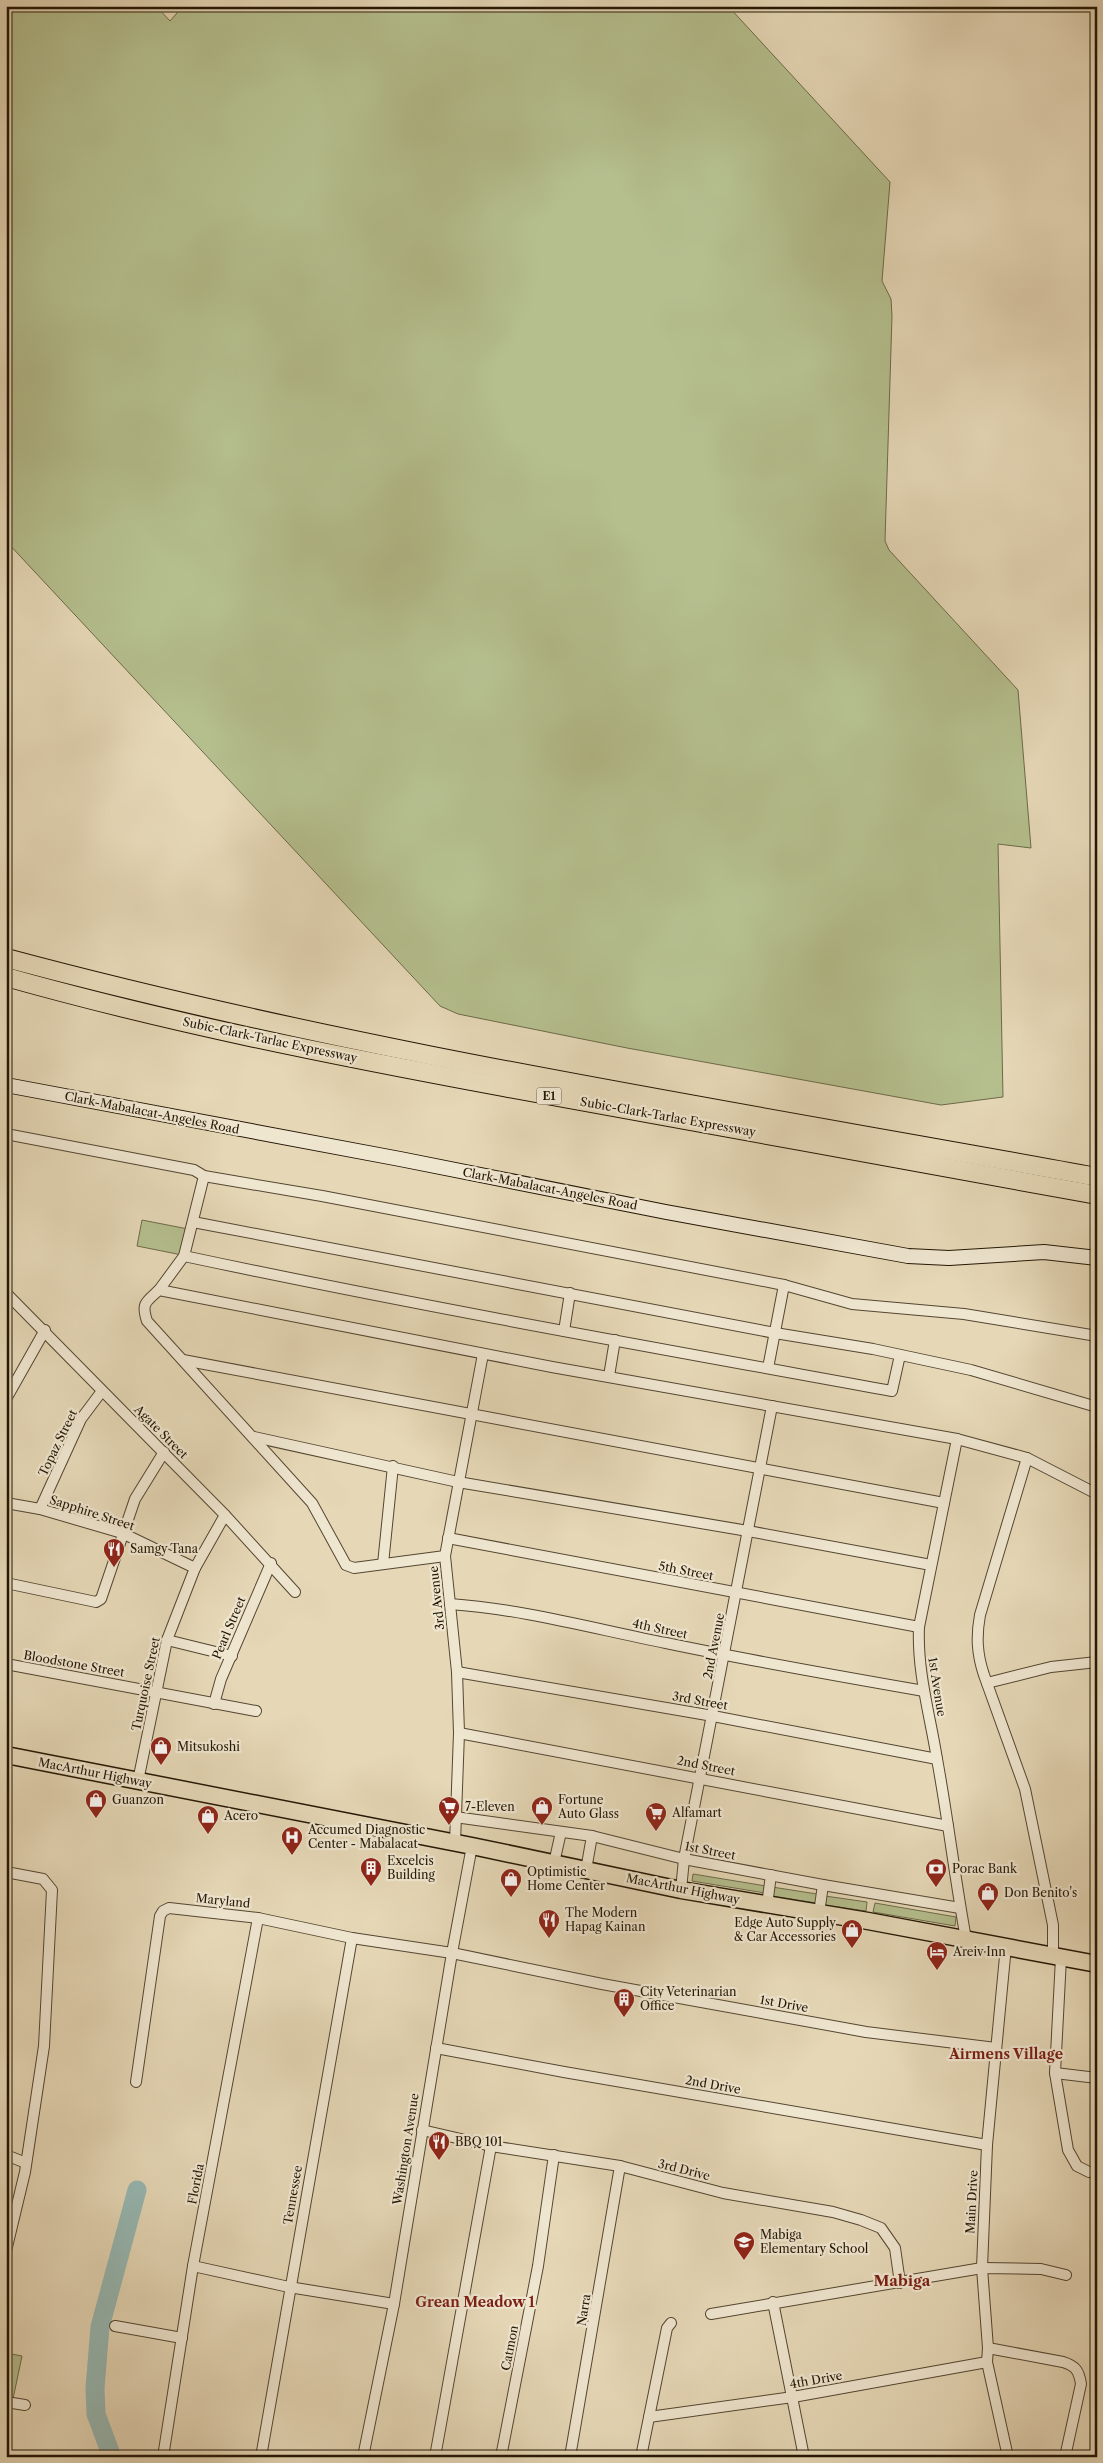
<svg xmlns="http://www.w3.org/2000/svg" width="1103" height="2463" viewBox="0 0 1103 2463" font-family="'Libre Caslon Text',serif">
<style>
.green{fill:#b5bf8e;stroke:#6c6a49}
.lines{fill:none;stroke-linecap:round;stroke-linejoin:round}
.river{stroke:#97b9b4;stroke-width:19}
.minor-casing{stroke:#544631;stroke-width:12}
.secondary-casing{stroke:#231604;stroke-width:16}
.trunk-casing{stroke:#231604;stroke-width:19}
.motorway-casing{stroke:#231604;stroke-width:20}
.minor{stroke:#efe6d0;stroke-width:10}
.secondary{stroke:#efe6d0;stroke-width:14}
.trunk{stroke:#e6d8b7;stroke-width:16}
.motorway{stroke:#e6d8b7;stroke-width:18}
.labels{text-anchor:middle;stroke-width:4.5;stroke-linejoin:round;paint-order:stroke}
.shield{fill:#efe6d0;stroke:#605441;stroke-width:1}
.shield-label{font-size:11px;font-weight:bold;fill:#231604}
.street-label{font-size:12px;fill:#231604;stroke:#efe6d0}
.poi-label{font-size:12px;fill:#231604;stroke:#efe6d0;text-anchor:start}
.neighbourhood-label{font-size:14px;font-weight:bold;fill:#7a1f14;stroke:#efe6d0}
.quarter-label{font-size:15px;font-weight:bold;fill:#7a1f14;stroke:#efe6d0}
</style>
<rect width="100%" height="100%" fill="#e6d8b7"/>
<filter id="stains"><feTurbulence type="fractalNoise" baseFrequency=".004" numOctaves="4"/><feColorMatrix values="0 0 0 0 .2 0 0 0 0 .09 0 0 0 0 .02 0 0 0 .5 -.17"/></filter>
<radialGradient id="worn" r=".72"><stop offset=".6" stop-color="#630" stop-opacity="0"/><stop offset="1" stop-color="#630" stop-opacity=".3"/></radialGradient>
<g class="green">
<path d="M6 6H156L170 21 183 6H728L890 182 882 281 891 299 892 316 885 541 889 550 1018 690 1031 848 998 844 1003 1097 941 1105 627 1048 458 1014 440 1006 6 541Z"/>
<path d="M142 1220 188 1229 182 1255 137 1246Z"/>
<path d="M693 1874 766 1886 765 1893 692 1881Z"/>
<path d="M772 1887 817 1894 816 1903 770 1896Z"/>
<path d="M825 1896 867 1902 866 1911 824 1905Z"/>
<path d="M875 1903 956 1917 955 1926 873 1912Z"/>
<path d="M6 2353 22 2356 13 2399 6 2398Z"/>
</g>
<g class="lines">
<path class="river" d="M112 2457 96 2414 95 2388 100 2327 137 2190"/>
<g class="minor-casing">
<g id="minor">
<path d="M6 1134 194 1170 204 1176 322 1196 784 1285 852 1304 964 1314 1097 1336"/>
<path d="M193 1222 775 1333 873 1349 971 1370 1097 1407"/>
<path d="M184 1256C419 1306 656 1348 892 1391L900 1355"/>
<path d="M159 1290 184 1256 204 1176"/>
<path d="M6 1293 225 1515 295 1592"/>
<path d="M564 1331 570 1293"/>
<path d="M183 1360 944 1503"/>
<path d="M768 1368 784 1285"/>
<path d="M609 1376 615 1340"/>
<path d="M6 1399 45 1330"/>
<path d="M254 1437 458 1482 748 1531 931 1565"/>
<path d="M957 1439 919 1627C917 1672 930 1715 937 1759 948 1819 955 1879 966 1939"/>
<path d="M1027 1458 980 1615C976 1637 977 1654 984 1675L1025 1789 1053 1925V1956"/>
<path d="M6 1503 40 1509 122 1533 195 1568"/>
<path d="M40 1509 81 1419 102 1391"/>
<path d="M448 1538 919 1627"/>
<path d="M445 1556 354 1568 346 1565 312 1503 147 1321C141 1303 146 1302 159 1290L552 1367 957 1439 1027 1458 1097 1494"/>
<path d="M383 1564 393 1466"/>
<path d="M6 1583 96 1602 101 1599 135 1499 164 1452"/>
<path d="M450 1604C523 1609 595 1629 666 1643 752 1661 838 1676 924 1691"/>
<path d="M167 1640 232 1656"/>
<path d="M6 1664 256 1711"/>
<path d="M457 1672 713 1716 937 1759"/>
<path d="M987 1683 1051 1667 1097 1662"/>
<path d="M214 1704 221 1679 271 1563"/>
<path d="M459 1733 948 1826"/>
<path d="M138 1781 167 1640 195 1568 225 1515"/>
<path d="M455 1817 592 1836 684 1859 823 1885 960 1908"/>
<path d="M455 1843 459 1733 457 1672 445 1556 483 1354"/>
<path d="M554 1863 561 1832"/>
<path d="M586 1870 592 1836"/>
<path d="M6 1872 43 1879 52 1890 44 2046 25 2172 6 2251"/>
<path d="M681 1890 684 1859 772 1406"/>
<path d="M767 1905 771 1875"/>
<path d="M819 1913 823 1885"/>
<path d="M1006 1946 987 2145 982 2268 988 2348 987 2362 1008 2457"/>
<path d="M1061 1958 1055 2073 1068 2150 1077 2166 1089 2172"/>
<path d="M436 2048 564 2072 987 2145"/>
<path d="M1055 2073 1097 2078"/>
<path d="M136 2082 160 1916 163 1911 169 1908 258 1918 352 1938 452 1953 602 1984 866 2032 996 2048"/>
<path d="M422 2130 491 2146 620 2166 723 2193 833 2212 861 2220 881 2228 895 2248 900 2283"/>
<path d="M6 2155 26 2163"/>
<path d="M193 2266 289 2287 394 2304"/>
<path d="M773 2302 804 2457"/>
<path d="M711 2314 982 2268 1041 2269 1066 2275"/>
<path d="M115 2326 182 2338"/>
<path d="M988 2348 1063 2362C1076 2366 1079 2371 1081 2384L1065 2457"/>
<path d="M6 2402 25 2405"/>
<path d="M649 2417 793 2397 987 2362"/>
<path d="M163 2457 193 2266 258 1918"/>
<path d="M261 2457 352 1938"/>
<path d="M363 2457 394 2304 452 1953 472 1846"/>
<path d="M435 2457 491 2146"/>
<path d="M501 2457 538 2266 554 2155"/>
<path d="M570 2457 620 2166"/>
<path d="M641 2457 667 2328 671 2323"/>
</g>
</g>
<g class="secondary-casing">
<path id="secondary" d="M6 1085 400 1159 666 1212 908 1256 949 1258 1044 1252 1097 1258"/>
</g>
<g class="trunk-casing">
<path id="trunk" d="M6 1755 472 1846 681 1890 868 1921 1097 1964"/>
</g>
<g class="motorway-casing">
<g id="motorway">
<path d="M6 958C364 1054 732 1110 1097 1177"/>
<path d="M6 977C169 1023 336 1056 503 1087 701 1124 899 1158 1097 1195"/>
</g>
</g>
<use href="#minor" class="minor"/>
<use href="#secondary" class="secondary"/>
<use href="#trunk" class="trunk"/>
<use href="#motorway" class="motorway"/>
</g>
<defs>
<g id="restaurant-pin" transform="scale(1.125)"><path d="M0 17L-7.5 6A9.5 9.5 0 1 1 7.5 6Z" fill="#8f2418" stroke="#efe6d0"/><path d="M-5-6h1v4h1v-4h1v4h1v-4h1v5L-1.5 .5V6h-2V.5L-5-1ZM5-6V6H3V1.5H1.5Q1.5-4 5-6Z" fill="#fff"/></g>
<g id="shop-pin" transform="scale(1.125)"><path d="M0 17L-7.5 6A9.5 9.5 0 1 1 7.5 6Z" fill="#8f2418" stroke="#efe6d0"/><path d="M-5-2.5h2.3a2.7 3.5 0 0 1 5.4 0H5L5.5 6h-11ZM-1.5-2.5h3a1.5 2.3 0 0 0-3 0Z" fill="#fff"/></g>
<g id="supermarket-pin" transform="scale(1.125)"><path d="M0 17L-7.5 6A9.5 9.5 0 1 1 7.5 6Z" fill="#8f2418" stroke="#efe6d0"/><path d="M-6-5.5h2.5l.6 2H6L4.5 2H-2.5L-4.4-4H-6ZM-1.5 3.2a1.3 1.3 0 1 0 .1 0ZM3 3.2a1.3 1.3 0 1 0 .1 0Z" fill="#fff"/></g>
<g id="hospital-pin" transform="scale(1.125)"><path d="M0 17L-7.5 6A9.5 9.5 0 1 1 7.5 6Z" fill="#8f2418" stroke="#efe6d0"/><path d="M-5-5h3v3.5h4V-5h3V5h-3V1.5h-4V5h-3Z" fill="#fff"/></g>
<g id="building-pin" transform="scale(1.125)"><path d="M0 17L-7.5 6A9.5 9.5 0 1 1 7.5 6Z" fill="#8f2418" stroke="#efe6d0"/><path d="M-4-6H4V6H1V3H-1V6H-4ZM-2.5-4.3h1.7v1.8h-1.7ZM.8-4.3h1.7v1.8H.8ZM-2.5-1h1.7V.8h-1.7ZM.8-1h1.7V.8H.8Z" fill="#fff"/></g>
<g id="bank-pin" transform="scale(1.125)"><path d="M0 17L-7.5 6A9.5 9.5 0 1 1 7.5 6Z" fill="#8f2418" stroke="#efe6d0"/><path d="M-6-4H6V4H-6ZM0-2.3a2.3 2.3 0 1 0 0 4.6a2.3 2.3 0 1 0 0-4.6Z" fill="#fff"/></g>
<g id="hotel-pin" transform="scale(1.125)"><path d="M0 17L-7.5 6A9.5 9.5 0 1 1 7.5 6Z" fill="#8f2418" stroke="#efe6d0"/><path d="M-6-4.5h1.5V1H6V5H4.5V3h-9V5H-6ZM-4 0a1.8 1.8 0 1 1 3.6 0ZM.5 0V-2.5h3Q6-2.5 6 0Z" fill="#fff"/></g>
<g id="school-pin" transform="scale(1.125)"><path d="M0 17L-7.5 6A9.5 9.5 0 1 1 7.5 6Z" fill="#8f2418" stroke="#efe6d0"/><path d="M0-5L7-2L0 1L-7-2ZM-4 1L0 2.5L4 1V4Q0 6-4 4Z" fill="#fff"/></g>
</defs>
<g fill-rule="evenodd">
<use href="#restaurant-pin" x="114" y="1549"/>
<use href="#shop-pin" x="161" y="1747"/>
<use href="#shop-pin" x="96" y="1800"/>
<use href="#supermarket-pin" x="449" y="1807"/>
<use href="#shop-pin" x="542" y="1807"/>
<use href="#supermarket-pin" x="656" y="1813"/>
<use href="#shop-pin" x="208" y="1816"/>
<use href="#hospital-pin" x="292" y="1837"/>
<use href="#building-pin" x="371" y="1868"/>
<use href="#bank-pin" x="936" y="1869"/>
<use href="#shop-pin" x="511" y="1879"/>
<use href="#shop-pin" x="988" y="1893"/>
<use href="#restaurant-pin" x="549" y="1920"/>
<use href="#shop-pin" x="852" y="1930"/>
<use href="#hotel-pin" x="937" y="1952"/>
<use href="#building-pin" x="624" y="1999"/>
<use href="#restaurant-pin" x="439" y="2142"/>
<use href="#school-pin" x="744" y="2242"/>
</g>
<g class="labels">
<rect class="shield" x="536.5" y="1087.5" width="25" height="17" rx="4"/>
<g class="shield-label">
<text x="549" y="1100">E1</text>
</g>
<g class="street-label">
<text transform="translate(270 1040) rotate(12)" y="4">Subic-Clark-Tarlac Expressway</text>
<text transform="translate(152 1113) rotate(11)" y="4">Clark-Mabalacat-Angeles Road</text>
<text transform="translate(668 1117) rotate(10)" y="4">Subic-Clark-Tarlac Expressway</text>
<text transform="translate(550 1189) rotate(11)" y="4">Clark-Mabalacat-Angeles Road</text>
<text transform="translate(161 1432) rotate(45)" y="4">Agate Street</text>
<text transform="translate(58 1443) rotate(-64)" y="4">Topaz Street</text>
<text transform="translate(92 1513) rotate(18)" y="4">Sapphire Street</text>
<text transform="translate(686 1571) rotate(11)" y="4">5th Street</text>
<text transform="translate(437 1598) rotate(-96)" y="4">3rd Avenue</text>
<text transform="translate(229 1628) rotate(-67)" y="4">Pearl Street</text>
<text transform="translate(660 1629) rotate(12)" y="4">4th Street</text>
<text transform="translate(714 1646) rotate(-79)" y="4">2nd Avenue</text>
<text transform="translate(74 1664) rotate(10)" y="4">Bloodstone Street</text>
<text transform="translate(146 1684) rotate(-78)" y="4">Turquoise Street</text>
<text transform="translate(937 1687) rotate(81)" y="4">1st Avenue</text>
<text transform="translate(700 1701) rotate(10)" y="4">3rd Street</text>
<text transform="translate(706 1766) rotate(11)" y="4">2nd Street</text>
<text transform="translate(95 1773) rotate(11)" y="4">MacArthur Highway</text>
<text transform="translate(710 1851) rotate(11)" y="4">1st Street</text>
<text transform="translate(683 1889) rotate(11)" y="4">MacArthur Highway</text>
<text transform="translate(223 1901) rotate(6)" y="4">Maryland</text>
<text transform="translate(784 2004) rotate(10)" y="4">1st Drive</text>
<text transform="translate(713 2085) rotate(10)" y="4">2nd Drive</text>
<text transform="translate(406 2149) rotate(-81)" y="4">Washington Avenue</text>
<text transform="translate(684 2170) rotate(14)" y="4">3rd Drive</text>
<text transform="translate(196 2184) rotate(-79)" y="4">Florida</text>
<text transform="translate(293 2195) rotate(-80)" y="4">Tennessee</text>
<text transform="translate(972 2202) rotate(-87)" y="4">Main Drive</text>
<text transform="translate(584 2310) rotate(-81)" y="4">Narra</text>
<text transform="translate(510 2348) rotate(-79)" y="4">Catmon</text>
<text transform="translate(816 2380) rotate(-10)" y="4">4th Drive</text>
</g>
<g class="poi-label">
<text x="130" y="1553">Samgy Tana</text>
<text x="177" y="1751">Mitsukoshi</text>
<text x="112" y="1804">Guanzon</text>
<text x="558" y="1804">Fortune<tspan x="558" dy="14">Auto Glass</tspan></text>
<text x="465" y="1811">7-Eleven</text>
<text x="672" y="1817">Alfamart</text>
<text x="224" y="1820">Acero</text>
<text x="308" y="1834">Accumed Diagnostic<tspan x="308" dy="14">Center - Mabalacat</tspan></text>
<text x="387" y="1865">Excelcis<tspan x="387" dy="14">Building</tspan></text>
<text x="952" y="1873">Porac Bank</text>
<text x="527" y="1876">Optimistic<tspan x="527" dy="14">Home Center</tspan></text>
<text x="1004" y="1897">Don Benito's</text>
<text x="565" y="1917">The Modern<tspan x="565" dy="14">Hapag Kainan</tspan></text>
<text x="836" y="1927" text-anchor="end">Edge Auto Supply<tspan x="836" dy="14">&amp; Car Accessories</tspan></text>
<text x="953" y="1956">Areiv Inn</text>
<text x="640" y="1996">City Veterinarian<tspan x="640" dy="14">Office</tspan></text>
<text x="455" y="2146">BBQ 101</text>
<text x="760" y="2239">Mabiga<tspan x="760" dy="14">Elementary School</tspan></text>
</g>
<g class="neighbourhood-label">
<text x="1006" y="2059">Airmens Village</text>
<text x="475" y="2307">Grean Meadow 1</text>
</g>
<g class="quarter-label">
<text x="902" y="2286">Mabiga</text>
</g>
</g>
<rect width="1103" height="2463" fill="none" stroke="#e6d8b7" stroke-width="25"/>
<rect x="8" y="8" width="1088" height="2448" fill="none" stroke="#231604" stroke-width="2.5"/>
<rect x="12" y="12" width="1078" height="2438" fill="none" stroke="#231604"/>
<rect width="100%" height="100%" filter="url(#stains)"/>
<rect width="100%" height="100%" fill="url(#worn)"/>
</svg>
